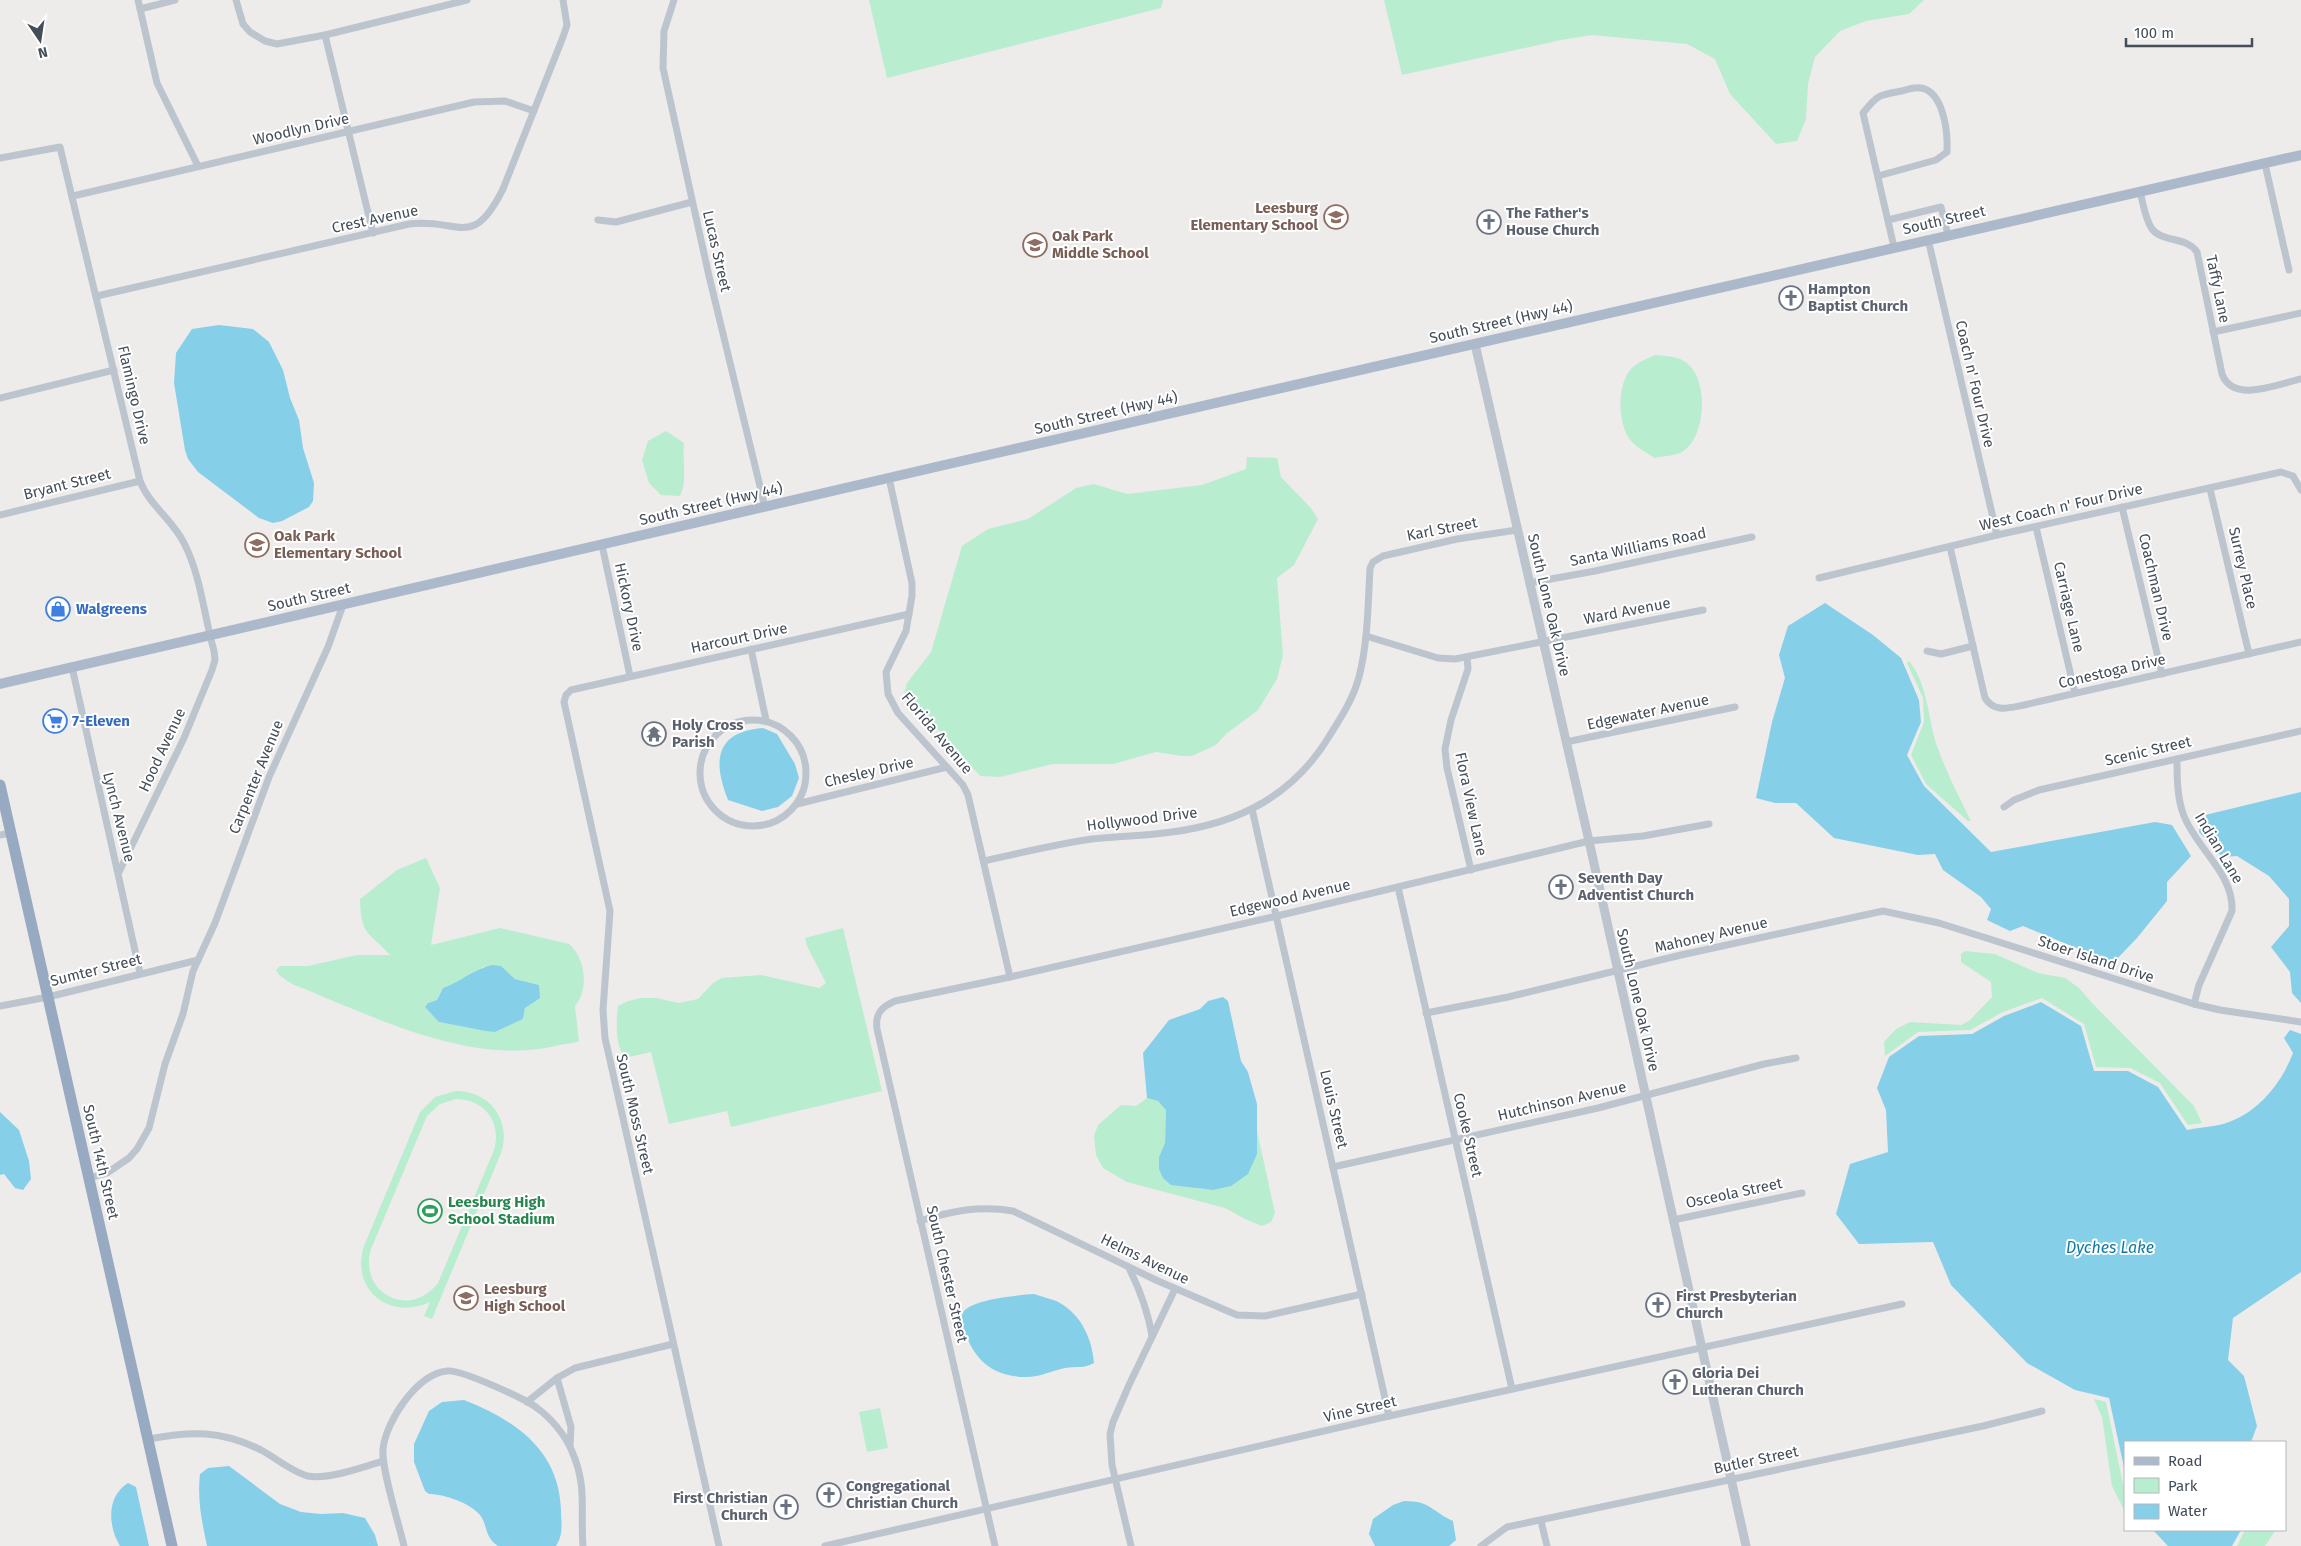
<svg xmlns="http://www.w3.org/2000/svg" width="2301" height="1546" viewBox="0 0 2301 1546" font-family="'Fira Sans',sans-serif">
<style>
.green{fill:#b9edd0;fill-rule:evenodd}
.water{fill:#86cfe9}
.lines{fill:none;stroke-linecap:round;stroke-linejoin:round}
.minor{stroke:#bcc5ce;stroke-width:7}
.tertiary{stroke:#bcc5ce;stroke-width:9}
.primary{stroke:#abb9cb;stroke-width:10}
.trunk{stroke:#97aac2;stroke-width:11}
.labels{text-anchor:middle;stroke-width:4;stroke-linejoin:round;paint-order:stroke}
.street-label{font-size:15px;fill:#444e58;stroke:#fff}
.education-label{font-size:15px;font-weight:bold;fill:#785e54;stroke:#fff;text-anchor:start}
.worship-label{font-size:15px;font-weight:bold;fill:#5b616d;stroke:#fff;text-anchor:start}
.shop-label{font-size:15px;font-weight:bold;fill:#366cbe;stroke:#fff;text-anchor:start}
.leisure-label{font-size:15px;font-weight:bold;fill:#27864d;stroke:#fff;text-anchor:start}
.water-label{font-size:16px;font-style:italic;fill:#0e7aa1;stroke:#fff}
</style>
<rect width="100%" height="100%" fill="#eeebeb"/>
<g class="green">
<path d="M869 0H1163L1161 8 887 78Z"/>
<path d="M1384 0H1924L1909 14 1866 21 1840 31 1815 57 1808 84 1806 119 1797 141 1776 144 1730 94 1715 59 1687 44 1592 35 1561 40 1402 75Z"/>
<path d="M1655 355C1667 356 1679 356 1688 364 1709 382 1706 438 1682 452 1675 456 1663 456 1655 458 1644 451 1631 445 1626 433 1618 414 1618 384 1631 369 1637 362 1647 359 1655 355Z"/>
<path d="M666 431 684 443C682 460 688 481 680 496L661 495 649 483 642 460 648 441Z"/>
<path d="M1247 457 1277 458 1281 477 1310 507 1318 519 1294 565 1277 578 1283 655 1277 679 1258 710 1226 734 1216 745 1192 756H1182L1156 752 1113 764H1053L1000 777 980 776 944 735 903 698 907 683 931 652 962 546 988 529 1028 519 1076 488 1094 484 1127 494 1202 485 1246 469Z"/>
<path d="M1909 661C1928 684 1928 720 1937 746 1946 772 1959 797 1971 821H1968L1926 784 1911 755 1924 722 1923 698 1907 663Z"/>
<path d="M426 858 440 888 431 945 500 928 569 944C586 958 589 990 575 1006L579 1041C573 1044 567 1043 560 1045 472 1068 373 1016 292 984L279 975 276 970 280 966H308L357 955H390C368 931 361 936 360 899L397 870ZM501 966 515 979 539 985 525 1008 523 1019 495 1032 439 1022 428 1003 437 1000 443 988 458 983 483 967Z"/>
<path d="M843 928 882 1091 731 1127 727 1111 669 1124 651 1052 625 1058C615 1045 616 1022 618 1006L628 1001 641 998H656L679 1003 698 999 713 983 722 978 761 975 819 988 826 983 807 946 805 938Z"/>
<path d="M1965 951 1995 954 2038 973 2065 978 2079 988 2092 1003 2194 1106 2202 1123 2188 1125 2160 1083 2130 1068 2096 1067 2084 1024 2042 998 2003 1012 1970 1030 1918 1032 1885 1056 1884 1042 1896 1029 1910 1022 1961 1025 1970 1020 1992 997 1991 982 1961 962V954Z"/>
<path d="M456 1091C490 1091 512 1121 501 1153L432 1319 424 1316 430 1302C390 1321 350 1290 364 1246L420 1112 435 1097ZM456 1099C485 1099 502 1123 494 1150L438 1283C410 1320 358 1293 371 1249L427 1116 440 1104Z"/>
<path d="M1147 1098 1158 1101 1166 1110 1165 1143 1159 1157 1195 1188 1213 1190 1257 1154V1131L1275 1213 1271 1222 1262 1226 1245 1219 1225 1208 1127 1182 1103 1168 1096 1155 1094 1136 1098 1125 1121 1105 1136 1106Z"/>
<path d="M2094 1399 2106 1402 2125 1494V1512L2112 1486 2102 1417Z"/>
<path d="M880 1408 888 1448 867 1452 859 1412Z"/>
<path d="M2245 1530H2275V1531L2265 1546H2237Z"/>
</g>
<g class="water">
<path d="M219 325 253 329 269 342 283 370 290 398 299 420 303 448 314 483 313 501 309 507 282 521 273 523 259 518 198 472 188 459 185 450 174 383 176 353 192 329Z"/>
<path d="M1825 603 1873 635 1901 658 1919 700 1921 722 1907 755 1924 786 1991 852 2155 822 2172 825 2191 856 2167 882V901L2137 938 2113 963 2023 926 2010 931 1987 920 1991 909 1981 897 1943 870 1935 854 1918 855 1834 838 1796 803H1775L1756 798 1772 722 1785 678 1779 655 1788 626Z"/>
<path d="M763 728 777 734 795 764 799 778 792 796 778 807 762 811 728 800C713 762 714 732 763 728Z"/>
<path d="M2301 792V1003L2292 993 2290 972 2271 947 2289 926V899L2269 876 2237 856 2222 857 2199 832 2201 816Z"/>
<path d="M492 965 501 966 515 979 539 985 540 998 525 1008 523 1019 495 1032 486 1031 439 1022 425 1007 428 1003 437 1000 443 988C460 982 474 969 492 965Z"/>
<path d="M1223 997 1228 1001 1241 1061 1248 1072 1257 1104V1154L1248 1174 1231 1186 1213 1190 1171 1185 1163 1178 1159 1169V1157L1165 1143 1166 1110 1158 1101 1147 1098 1143 1053 1169 1020 1200 1009 1208 1001Z"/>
<path d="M2041 1002 2081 1026 2094 1071H2128L2158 1087 2187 1130C2200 1127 2216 1127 2229 1122 2260 1111 2282 1082 2293 1053L2284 1038 2290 1030 2301 1034V1272L2233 1318 2228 1360 2244 1376 2257 1426 2251 1442H2125V1472L2109 1398 2075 1390 2027 1363 1951 1285 1933 1242 1859 1244 1836 1214 1850 1164 1888 1152 1886 1110 1877 1088 1889 1057 1919 1036 1972 1034 2004 1016Z"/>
<path d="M0 1112 19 1130 29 1161 31 1179 23 1190 15 1188 4 1174 0 1175Z"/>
<path d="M1034 1294C1042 1297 1053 1299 1060 1303 1082 1316 1092 1339 1094 1363 1084 1369 1076 1366 1065 1368 1051 1371 1038 1378 1024 1377 993 1376 975 1361 965 1332 963 1326 959 1317 964 1311 974 1299 1019 1295 1034 1294Z"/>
<path d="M464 1400C515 1420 559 1450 561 1510 561 1523 564 1534 556 1546H498C484 1537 488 1525 480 1515 470 1503 444 1494 429 1494L425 1491 414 1462V1444L429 1411 442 1402Z"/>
<path d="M229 1466 280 1504 301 1512 321 1514 343 1513 365 1518 375 1535 378 1546H207C202 1522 197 1499 200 1474L208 1468Z"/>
<path d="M128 1483 136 1487 149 1546H120C108 1526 106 1497 128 1483Z"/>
<path d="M1404 1501C1432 1501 1432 1512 1453 1521L1456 1540 1449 1546H1375L1369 1534 1373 1519 1393 1505Z"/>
<path d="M2153 1530H2241L2232 1546H2168Z"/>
</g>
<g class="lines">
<g class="minor">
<path d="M138 0 157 83 198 166"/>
<path d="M236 0 243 24 250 32 265 41 277 44 325 35 467 0"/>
<path d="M674 0 664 31 663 68 709 276 765 507"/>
<path d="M140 9 175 0"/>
<path d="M325 35 373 233"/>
<path d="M0 158 60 147 140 481C149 505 173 520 184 543 201 576 204 616 214 651L215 660 212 670 184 738 119 872"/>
<path d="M2265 164 2289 270"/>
<path d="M1878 176 1936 160 1947 152C1948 133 1944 92 1921 88 1915 87 1908 89 1902 91 1879 95 1878 94 1863 113L1894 247"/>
<path d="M2140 191C2143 203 2145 219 2152 229 2163 243 2186 236 2197 252L2222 374C2233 404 2278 384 2301 379"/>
<path d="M73 196 474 102 505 101 534 111"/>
<path d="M598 220 616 222 692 202"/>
<path d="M1888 220 1941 207 1948 235"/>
<path d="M1928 239 1997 535"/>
<path d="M97 296 409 224C460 218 472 251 503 189L563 37 567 25 563 0"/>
<path d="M2213 332 2301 313"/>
<path d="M0 398 114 370"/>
<path d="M889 478 912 583V596L906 631 886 672 888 694 898 713 963 785 968 795 1010 977"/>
<path d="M2210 489 2249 654"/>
<path d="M2122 507 2162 674"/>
<path d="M0 515 140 481"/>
<path d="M2036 527 2075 693"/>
<path d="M602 545 630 676"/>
<path d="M1950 547 1985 698C1995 713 2008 708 2024 705L2301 642"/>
<path d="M1819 578 1997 535 2281 472 2293 476 2301 490"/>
<path d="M1529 583 1595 571 1752 537"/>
<path d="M1366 636 1438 658 1455 659 1703 610"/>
<path d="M751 649 766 720"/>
<path d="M1927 651 1941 654 1973 646"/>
<path d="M1467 657 1468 669 1451 720 1445 749 1447 768 1471 870"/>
<path d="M72 667 140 973"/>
<circle cx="753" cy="773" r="53"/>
<path d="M1566 742 1735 707"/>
<path d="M2177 759C2177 777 2177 799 2184 816 2197 849 2234 874 2232 911L2199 985 2194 1004"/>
<path d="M797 804 947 767"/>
<path d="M2004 807 2014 800 2039 790 2301 731"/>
<path d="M1252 809 1389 1416"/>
<path d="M0 835 11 833"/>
<path d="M984 861C1020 853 1056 844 1092 839 1118 836 1145 836 1172 832 1240 823 1294 795 1330 735 1342 716 1353 699 1359 677 1368 642 1368 604 1370 568L1373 562 1383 556 1457 539 1517 530"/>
<path d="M1398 887 1512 1389"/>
<path d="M0 1006 48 997 198 960"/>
<path d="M1426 1013 1508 997 1681 955 1883 911 1939 923 2194 1004 2220 1010 2301 1022"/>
<path d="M1333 1167 1598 1108 1764 1064 1796 1058"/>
<path d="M89 1178 107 1173 129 1158 137 1149 149 1128 165 1064 183 1014 193 971 215 923 269 777 328 647 343 605"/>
<path d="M1673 1220 1802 1193"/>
<path d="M920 1221C951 1211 980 1205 1013 1211L1158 1281 1237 1315 1265 1316 1362 1294"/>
<path d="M1129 1268C1140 1290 1148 1311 1152 1336"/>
<path d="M557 1378 571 1427 570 1446"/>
<path d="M527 1402 557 1378 575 1368 673 1344"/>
<path d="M149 1439C191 1431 221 1430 261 1450 276 1458 292 1472 308 1476 327 1480 364 1467 383 1461"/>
<path d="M1541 1521 1547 1546"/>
<path d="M404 1546C399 1524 381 1468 383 1449 386 1421 417 1374 447 1371 460 1369 526 1399 537 1408 551 1418 564 1434 571 1449 588 1487 580 1508 583 1546"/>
<path d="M719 1546 605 1038 603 1010 610 911 564 702 566 695 571 690 909 614"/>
<path d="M825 1546 1389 1416 1902 1304"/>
<path d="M995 1546 877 1029C875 1014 881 1007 895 1001L1010 977 1277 916 1589 841 1643 836 1709 824"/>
<path d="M1131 1546 1112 1465 1110 1434 1113 1422 1129 1385 1175 1289"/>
<path d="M1481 1546 1507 1527 1983 1426 2042 1411"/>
</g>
<path class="tertiary" d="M1475 344 1589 841 1746 1546"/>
<path class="primary" d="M0 684 940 466 2301 155"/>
<path class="trunk" d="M0 785 172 1546"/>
</g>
<defs>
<g id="school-ring" transform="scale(1.25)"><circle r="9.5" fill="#fff" stroke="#8d6e63" stroke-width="1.5"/><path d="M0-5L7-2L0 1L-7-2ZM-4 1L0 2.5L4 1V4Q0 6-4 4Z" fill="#8d6e63"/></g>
<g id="church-ring" transform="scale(1.25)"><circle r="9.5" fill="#fff" stroke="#6b7280" stroke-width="1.5"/><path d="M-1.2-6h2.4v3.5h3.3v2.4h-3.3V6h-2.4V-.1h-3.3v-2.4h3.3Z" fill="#6b7280"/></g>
<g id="shop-ring" transform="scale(1.25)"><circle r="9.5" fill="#fff" stroke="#3f7fe0" stroke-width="1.5"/><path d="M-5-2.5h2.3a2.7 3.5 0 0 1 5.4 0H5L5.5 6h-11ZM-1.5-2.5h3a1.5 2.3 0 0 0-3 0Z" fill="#3f7fe0"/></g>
<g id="supermarket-ring" transform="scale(1.25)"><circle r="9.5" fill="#fff" stroke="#3f7fe0" stroke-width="1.5"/><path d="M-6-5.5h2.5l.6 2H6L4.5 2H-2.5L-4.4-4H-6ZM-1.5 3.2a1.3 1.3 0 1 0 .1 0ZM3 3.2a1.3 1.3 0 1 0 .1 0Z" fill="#3f7fe0"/></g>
<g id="temple-ring" transform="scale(1.25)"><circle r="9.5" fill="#fff" stroke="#6b7280" stroke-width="1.5"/><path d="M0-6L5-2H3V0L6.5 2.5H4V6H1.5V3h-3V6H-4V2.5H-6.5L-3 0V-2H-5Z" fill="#6b7280"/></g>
<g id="stadium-ring" transform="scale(1.25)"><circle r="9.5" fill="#fff" stroke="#2e9e5b" stroke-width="1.5"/><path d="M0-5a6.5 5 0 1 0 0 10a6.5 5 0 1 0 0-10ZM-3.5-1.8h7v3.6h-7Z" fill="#2e9e5b"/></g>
</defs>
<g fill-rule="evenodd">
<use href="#school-ring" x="1336" y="217"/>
<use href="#church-ring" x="1489" y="222"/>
<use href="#school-ring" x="1035" y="245"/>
<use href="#church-ring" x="1791" y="298"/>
<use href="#school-ring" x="257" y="545"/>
<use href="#shop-ring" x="58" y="609"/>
<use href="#supermarket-ring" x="55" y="721"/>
<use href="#temple-ring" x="654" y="734"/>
<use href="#church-ring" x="1561" y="887"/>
<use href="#stadium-ring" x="430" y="1211"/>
<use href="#school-ring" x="466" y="1298"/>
<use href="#church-ring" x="1658" y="1305"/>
<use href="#church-ring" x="1675" y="1382"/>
<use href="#church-ring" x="829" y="1495"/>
<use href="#church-ring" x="786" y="1507"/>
</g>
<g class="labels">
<g class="street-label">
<text transform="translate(301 129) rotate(-13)" y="5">Woodlyn Drive</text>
<text transform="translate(375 219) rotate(-12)" y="5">Crest Avenue</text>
<text transform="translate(1944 220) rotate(-13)" y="5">South Street</text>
<text transform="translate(717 251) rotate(77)" y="5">Lucas Street</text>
<text transform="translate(2218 289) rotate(78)" y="5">Taffy Lane</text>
<text transform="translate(1501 322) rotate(-13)" y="5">South Street (Hwy 44)</text>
<text transform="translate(1975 384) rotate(77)" y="5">Coach n' Four Drive</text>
<text transform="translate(134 395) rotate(77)" y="5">Flamingo Drive</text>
<text transform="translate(1106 413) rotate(-13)" y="5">South Street (Hwy 44)</text>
<text transform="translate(67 484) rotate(-14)" y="5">Bryant Street</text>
<text transform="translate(711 504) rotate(-13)" y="5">South Street (Hwy 44)</text>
<text transform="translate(2061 507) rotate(-13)" y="5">West Coach n' Four Drive</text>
<text transform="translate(1442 529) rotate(-11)" y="5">Karl Street</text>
<text transform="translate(1638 547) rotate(-12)" y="5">Santa Williams Road</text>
<text transform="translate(2243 568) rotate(77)" y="5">Surrey Place</text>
<text transform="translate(2156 587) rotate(77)" y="5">Coachman Drive</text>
<text transform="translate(309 597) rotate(-13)" y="5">South Street</text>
<text transform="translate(1549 605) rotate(77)" y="5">South Lone Oak Drive</text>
<text transform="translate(629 607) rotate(78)" y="5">Hickory Drive</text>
<text transform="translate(2069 607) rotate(77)" y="5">Carriage Lane</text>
<text transform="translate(1627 611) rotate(-11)" y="5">Ward Avenue</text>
<text transform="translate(739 638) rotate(-12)" y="5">Harcourt Drive</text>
<text transform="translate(2112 671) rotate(-13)" y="5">Conestoga Drive</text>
<text transform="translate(1648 712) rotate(-12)" y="5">Edgewater Avenue</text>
<text transform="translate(937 733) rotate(50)" y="5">Florida Avenue</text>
<text transform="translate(162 750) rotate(-65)" y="5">Hood Avenue</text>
<text transform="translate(2148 751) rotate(-13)" y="5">Scenic Street</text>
<text transform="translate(869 772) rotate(-13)" y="5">Chesley Drive</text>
<text transform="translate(256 777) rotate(-68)" y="5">Carpenter Avenue</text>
<text transform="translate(1471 804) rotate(78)" y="5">Flora View Lane</text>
<text transform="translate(119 817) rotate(76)" y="5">Lynch Avenue</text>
<text transform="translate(1142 819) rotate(-7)" y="5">Hollywood Drive</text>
<text transform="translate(2219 848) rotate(59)" y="5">Indian Lane</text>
<text transform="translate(1290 898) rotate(-13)" y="5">Edgewood Avenue</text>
<text transform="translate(1711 935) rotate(-13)" y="5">Mahoney Avenue</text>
<text transform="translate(2096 959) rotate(18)" y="5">Stoer Island Drive</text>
<text transform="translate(96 970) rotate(-14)" y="5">Sumter Street</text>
<text transform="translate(1638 1000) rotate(77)" y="5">South Lone Oak Drive</text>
<text transform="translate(1562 1101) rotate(-13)" y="5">Hutchinson Avenue</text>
<text transform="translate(1334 1109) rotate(77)" y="5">Louis Street</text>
<text transform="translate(635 1114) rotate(77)" y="5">South Moss Street</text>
<text transform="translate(1468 1135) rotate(77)" y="5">Cooke Street</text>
<text transform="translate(101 1162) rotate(77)" y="5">South 14th Street</text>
<text transform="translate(1734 1193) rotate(-12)" y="5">Osceola Street</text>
<text transform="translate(1145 1259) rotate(26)" y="5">Helms Avenue</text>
<text transform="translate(947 1274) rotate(77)" y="5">South Chester Street</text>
<text transform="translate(1360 1409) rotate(-13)" y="5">Vine Street</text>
<text transform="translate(1756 1460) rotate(-12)" y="5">Butler Street</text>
</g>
<g class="education-label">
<text x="1318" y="213" text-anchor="end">Leesburg<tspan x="1318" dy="17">Elementary School</tspan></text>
<text x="1052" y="241">Oak Park<tspan x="1052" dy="17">Middle School</tspan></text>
<text x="274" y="541">Oak Park<tspan x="274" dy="17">Elementary School</tspan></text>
<text x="484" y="1294">Leesburg<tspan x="484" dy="17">High School</tspan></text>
</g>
<g class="worship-label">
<text x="1506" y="218">The Father's<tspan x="1506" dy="17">House Church</tspan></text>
<text x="1808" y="294">Hampton<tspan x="1808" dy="17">Baptist Church</tspan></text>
<text x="672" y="730">Holy Cross<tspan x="672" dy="17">Parish</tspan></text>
<text x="1578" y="883">Seventh Day<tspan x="1578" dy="17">Adventist Church</tspan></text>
<text x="1676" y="1301">First Presbyterian<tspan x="1676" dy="17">Church</tspan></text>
<text x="1692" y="1378">Gloria Dei<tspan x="1692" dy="17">Lutheran Church</tspan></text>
<text x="846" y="1491">Congregational<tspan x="846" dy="17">Christian Church</tspan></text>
<text x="768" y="1503" text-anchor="end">First Christian<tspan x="768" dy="17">Church</tspan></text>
</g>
<g class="shop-label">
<text x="76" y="614">Walgreens</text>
<text x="72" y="726">7-Eleven</text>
</g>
<g class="leisure-label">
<text x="448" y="1207">Leesburg High<tspan x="448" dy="17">School Stadium</tspan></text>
</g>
<g class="water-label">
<text x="2110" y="1253">Dyches Lake</text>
</g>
</g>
<rect x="2124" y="1441" width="162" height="90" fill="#ffffff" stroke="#b4b8bc"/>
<rect x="2134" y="1457" width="25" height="8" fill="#abb9cb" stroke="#b4b8bc"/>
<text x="2168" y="1466" font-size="15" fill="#444e58">Road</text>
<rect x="2134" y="1478" width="25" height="15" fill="#b9edd0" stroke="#b4b8bc"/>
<text x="2168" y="1491" font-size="15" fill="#444e58">Park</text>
<rect x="2134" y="1504" width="25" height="15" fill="#86cfe9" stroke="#b4b8bc"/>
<text x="2168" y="1516" font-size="15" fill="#444e58">Water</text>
<g transform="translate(40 40) rotate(167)" stroke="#ffffff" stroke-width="4" paint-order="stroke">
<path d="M0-4L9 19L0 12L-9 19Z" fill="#444e58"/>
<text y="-8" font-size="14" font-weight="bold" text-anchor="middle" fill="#444e58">N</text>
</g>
<path d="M2126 38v8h126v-8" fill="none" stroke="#444e58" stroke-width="2.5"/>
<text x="2134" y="38" font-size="15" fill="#444e58" stroke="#ffffff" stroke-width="4" paint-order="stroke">100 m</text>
</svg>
